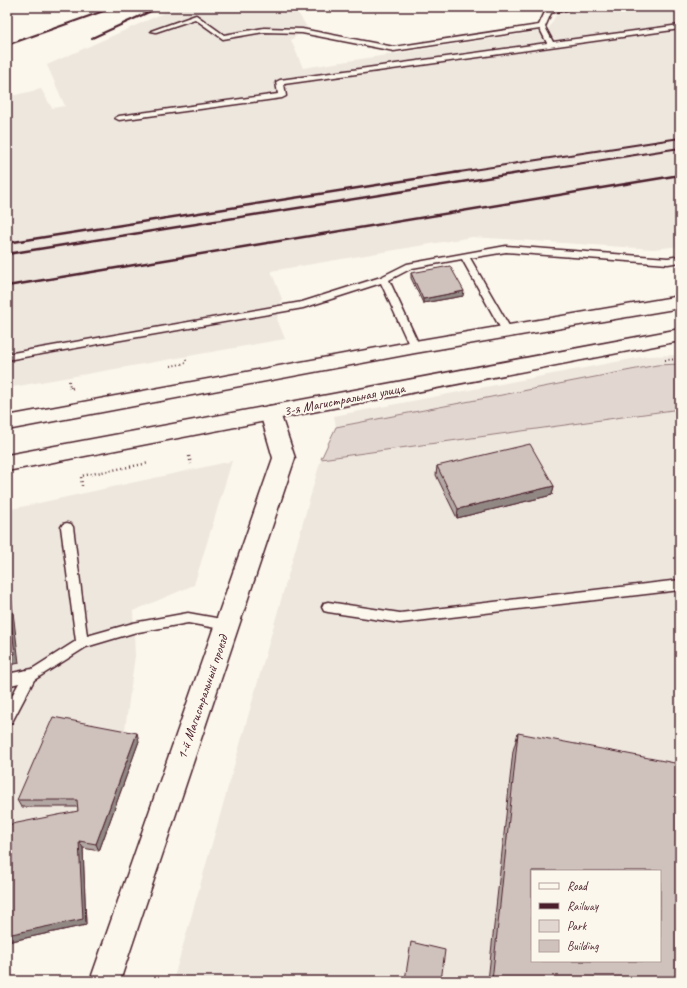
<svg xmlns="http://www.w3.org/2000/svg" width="687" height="988" viewBox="0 0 687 988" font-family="Caveat,sans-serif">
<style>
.built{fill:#eee7de;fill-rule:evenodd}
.green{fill:#e2d7d0;stroke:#967b7e}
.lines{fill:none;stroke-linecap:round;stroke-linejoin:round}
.lane-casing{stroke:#4a1f2b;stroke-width:3}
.street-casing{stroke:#4a1f2b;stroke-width:3}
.secondary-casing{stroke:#4a1f2b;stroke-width:3}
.path-far1{stroke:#4a1f2b;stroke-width:2;stroke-dasharray:1 2.5;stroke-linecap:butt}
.path{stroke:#4a1f2b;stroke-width:2.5;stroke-dasharray:1 3;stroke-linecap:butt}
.lane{fill:#fbf7ec;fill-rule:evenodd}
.street{fill:#fbf7ec;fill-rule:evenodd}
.secondary{fill:#fbf7ec;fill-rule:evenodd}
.rail-far1{stroke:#4a1f2b;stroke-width:2}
.rail{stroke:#4a1f2b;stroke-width:2.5}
.wall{fill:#b2a7a2;stroke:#4a1f2b}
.shaded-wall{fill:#918884;stroke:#4a1f2b}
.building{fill:#cfc2bc;stroke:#4a1f2b;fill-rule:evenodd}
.labels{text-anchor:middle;stroke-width:4;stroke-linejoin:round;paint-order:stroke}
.street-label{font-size:14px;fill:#4a1f2b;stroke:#fbf7ec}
</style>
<rect width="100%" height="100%" fill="#fbf7ec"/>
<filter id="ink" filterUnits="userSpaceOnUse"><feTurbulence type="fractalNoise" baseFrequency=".025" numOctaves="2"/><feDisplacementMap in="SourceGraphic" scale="8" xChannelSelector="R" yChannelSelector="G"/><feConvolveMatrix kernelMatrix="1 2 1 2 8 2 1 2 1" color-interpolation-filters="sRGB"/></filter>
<g filter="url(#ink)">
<g class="built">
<path d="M177 7H294L307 27 291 40 303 68 548 30 557 13 603 7H680V246L653 249 472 237 271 271 282 299 277 319 285 339 7 388V97L41 89 52 108 65 106 47 65Z"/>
<path d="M680 355V981H173L321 459 336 427 334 416 647 356ZM532 871H660V961H532Z"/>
<path d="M232 461 194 585 133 611 135 656 124 737 139 741 99 851 83 848 86 925 7 942V510Z"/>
</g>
<path class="green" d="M680 364V409L321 459 336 427 657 365Z"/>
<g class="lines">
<g class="lane-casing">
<g id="lane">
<path d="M563 7H580L551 13 545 27 553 42 680 25V29L284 84 286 96 282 98 119 120 115 118 119 116 278 94 276 82 280 80 547 43 540 29 394 51 302 33 264 32 223 39 195 19 156 32 151 31 196 15 224 35 264 28 302 29 394 47 539 25 546 10Z"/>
<path d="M506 246 668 258 680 256V262L668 264 506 252 470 258 512 331 507 334 502 331 462 259 412 268 389 280 420 347 415 350 410 347 381 283 303 308 7 360V354L302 302 381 277 407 264Z"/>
<path d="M67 523 71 524 73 527 87 636 133 623 188 613 227 620 231 621 233 625 231 629 227 630 188 623 133 633 86 647 34 680 12 722 7 724V705L19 683 7 686V674L32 669 76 641 61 527 63 524Z"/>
<path d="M680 580V590L400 623 328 612 324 611 322 607 324 603 328 602 400 613Z"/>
</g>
</g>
<g class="street-casing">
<path id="street" d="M270 406 277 408 280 413 295 458 120 981H90L273 458 260 413 263 408Z"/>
</g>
<g class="secondary-casing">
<g id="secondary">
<path d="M680 296V308L415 353 7 430V416L415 341Z"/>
<path d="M680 329V341L7 471V455Z"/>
</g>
</g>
<g class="path-far1">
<path d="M665 360 680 359"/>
<path d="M171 366 186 363V359"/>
<path d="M69 381 70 388"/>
</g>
<g class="path">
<path d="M70 387V389L73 388"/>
<path d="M189 456 191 464"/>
<path d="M82 486 81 476 149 463"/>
</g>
<use href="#lane" class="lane"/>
<use href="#street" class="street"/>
<use href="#secondary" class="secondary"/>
<g class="rail-far1">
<path d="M92 38 160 7"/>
<path d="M7 45 115 7"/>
<path d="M453 173 680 138"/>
<path d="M519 173 680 148"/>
</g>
<g class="rail">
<path d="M7 243 460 172"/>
<path d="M7 254 525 172"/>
<path d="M7 286 680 175"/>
</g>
</g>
<g class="wall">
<path d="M411 273 463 296 423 303 411 278Z"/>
<path d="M437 466 554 486 552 495 457 518 436 475Z"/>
<path d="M518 733 680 981H488L513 751Z"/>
<path d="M139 741 99 851 83 848 86 925 7 942 78 811V807H21L17 800Z"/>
</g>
<g class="shaded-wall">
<path d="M464 291 463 296 423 303V299Z"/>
<path d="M554 486 552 495 457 518 458 509Z"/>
<path d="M7 561 19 663 7 666Z"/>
<path d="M137 733 139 741 99 851 96 844Z"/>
<path d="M79 841 83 848 86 925 7 942V935Z"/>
</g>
<g class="building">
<path d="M450 266 464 291 423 299 411 273Z"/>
<path d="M530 444 554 486 458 509 437 466Z"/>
<path d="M7 586 15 654 7 656Z"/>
<path d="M53 717 137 733 96 844 79 841 83 919 7 935V825L78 811 77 800H17Z"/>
<path d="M518 733 680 764V981H492ZM532 871H660V961H532Z"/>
<path d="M411 942 445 950 441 981H408L405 980Z"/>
</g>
</g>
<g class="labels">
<g class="street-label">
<text transform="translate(344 399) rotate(-11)" y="5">3-я Магистральная улица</text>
<text transform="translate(202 697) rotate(-71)" y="5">1-й Магистральный проезд</text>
</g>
</g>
<rect width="687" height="988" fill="none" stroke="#fbf7ec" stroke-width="24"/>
<rect x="12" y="12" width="663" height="964" fill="none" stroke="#4a1f2b" stroke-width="1.5" filter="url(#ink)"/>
<rect x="531" y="870" width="130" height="92" fill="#fbf7ec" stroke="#b4a19f"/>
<rect x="539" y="883" width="20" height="6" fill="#fbf7ec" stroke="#b4a19f"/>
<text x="567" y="890" font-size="12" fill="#4a1f2b">Road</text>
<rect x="539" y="903" width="20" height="6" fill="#4a1f2b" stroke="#b4a19f"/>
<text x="567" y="910" font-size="12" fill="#4a1f2b">Railway</text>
<rect x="539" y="920" width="20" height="12" fill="#e2d7d0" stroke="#b4a19f"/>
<text x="567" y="930" font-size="12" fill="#4a1f2b">Park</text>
<rect x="539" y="940" width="20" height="12" fill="#cfc2bc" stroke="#b4a19f"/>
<text x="567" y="950" font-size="12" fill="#4a1f2b">Building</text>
</svg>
